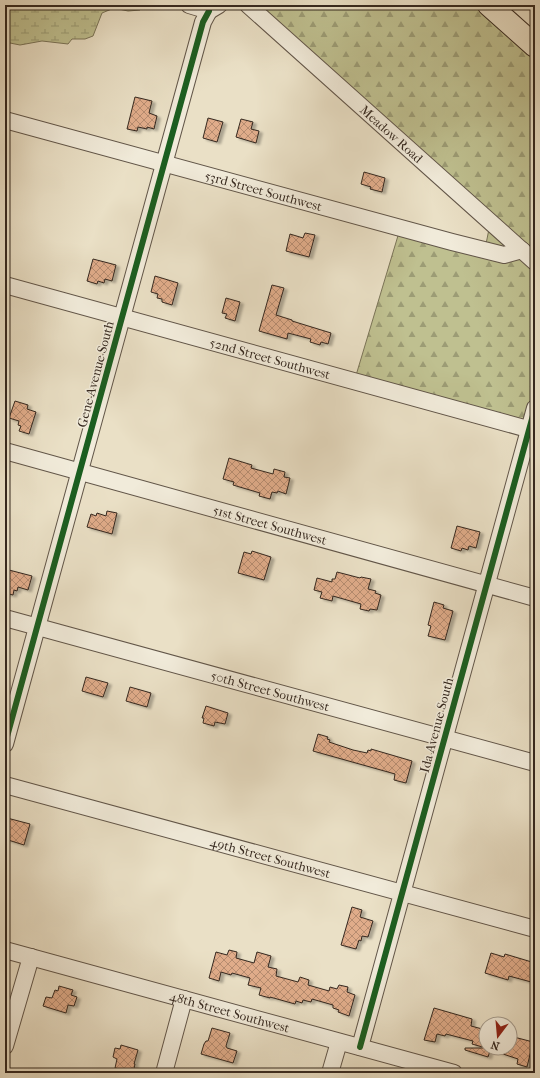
<svg xmlns="http://www.w3.org/2000/svg" width="540" height="1078" viewBox="0 0 540 1078" font-family="'IM FELL French Canon',serif">
<style>
.forest{fill:url(#forest-firs);stroke:#7a7458}
.wetland{fill:url(#wetland-marsh);stroke:#7a7458}
.building{fill:url(#building-cross-hatch);stroke:#35281f;filter:url(#shadow)}
.lines{fill:none;stroke-linecap:round;stroke-linejoin:round}
.minor-casing{stroke:#625649;stroke-width:18}
.highway-casing{stroke:#35281f;stroke-width:24}
.minor{stroke:#f1ebda;stroke-width:16}
.highway{stroke:#eae0c6;stroke-width:22}
.cycleway-casing{stroke:#f1ebda;stroke-width:8}
.cycleway{stroke:#1b5e20;stroke-width:6}
.labels{text-anchor:middle;stroke-width:3;stroke-linejoin:round;paint-order:stroke}
.street-label{font-size:13px;fill:#35281f;stroke:#f1ebda}
</style>
<defs>
<pattern id="forest-firs" width="22" height="20" patternUnits="userSpaceOnUse"><rect width="22" height="20" fill="#bfc090"/><path d="M5 1l3.5 6h-7zM16 11l3.5 6h-7z" fill="#9c9c75"/></pattern>
<pattern id="wetland-marsh" width="20" height="14" patternUnits="userSpaceOnUse"><rect width="20" height="14" fill="#bfc090"/><path d="M1 5h8M5 5V1M11 12h8M15 12V8" fill="none" stroke="#9c9c75"/></pattern>
<pattern id="building-cross-hatch" width="8" height="8" patternUnits="userSpaceOnUse"><rect width="8" height="8" fill="#e0ac8a"/><path d="M0 0l8 8M0 8l8-8" fill="none" stroke="#b68c70"/></pattern>
<filter id="shadow"><feDropShadow dx="3.5" dy="2" stdDeviation="1" flood-color="#0004"/></filter>
</defs>
<rect width="100%" height="100%" fill="#eae0c6"/>
<filter id="stains"><feTurbulence type="fractalNoise" baseFrequency=".005" numOctaves="4"/><feColorMatrix values="0 0 0 0 .2 0 0 0 0 .09 0 0 0 0 .02 0 0 0 .5 -.17"/></filter>
<radialGradient id="worn" r=".72"><stop offset=".6" stop-color="#630" stop-opacity="0"/><stop offset="1" stop-color="#630" stop-opacity=".3"/></radialGradient>
<path class="forest" d="M247 5H480L535 54V398L526 429 354 382 400 229 485 249 491 219Z"/>
<path class="wetland" d="M5 5H142L140 10 128 11 114 8 102 13 93 36 85 39H72L68 44 42 41 20 45 5 42Z"/>
<g class="building">
<path d="M135 97 152 101 149 113 157 116 154 129 147 127V129L138 127 137 131 127 129Z"/>
<path d="M208 118 223 122 217 142 203 138Z"/>
<path d="M241 119 253 122 251 129 259 131 256 143 236 137Z"/>
<path d="M364 172 385 178 382 192 370 189 371 187 361 184Z"/>
<path d="M305 233 315 235 309 257 286 251 290 234 303 238Z"/>
<path d="M93 259 116 265 112 281 105 279 104 283 98 281 97 284 87 281Z"/>
<path d="M155 276 178 283 172 305 162 302V299L157 298 158 294 151 292Z"/>
<path d="M272 285 284 288 276 315 292 320V321L331 333 328 344 321 342 320 345 310 342 311 339 288 333 287 339 259 331Z"/>
<path d="M226 298 240 302 235 321 225 318 227 314 222 313Z"/>
<path d="M15 401 28 405 27 409 36 412 29 434 19 431 21 426 18 425 19 421 9 418Z"/>
<path d="M229 458 252 465 251 468 273 474 274 469 285 472 284 477 290 478 286 494 278 491 277 493 272 492 270 499 259 496 260 493 233 485 234 482 223 479Z"/>
<path d="M107 511 117 513 112 534 87 527 91 514 96 516 97 513 106 516Z"/>
<path d="M457 526 480 532 476 548 469 546 468 550 462 548 461 551 451 548Z"/>
<path d="M252 551 271 557 264 580 238 573 244 552 251 554Z"/>
<path d="M9 570 32 576 28 590 18 587 17 591 14 590 13 595 5 593V584Z"/>
<path d="M337 572 360 578 361 577 371 579 368 589 376 591 375 593 381 595 377 610 370 609 369 611 360 609 361 604 333 596 332 601 320 598 322 592 314 590 317 578 332 582V579H335Z"/>
<path d="M434 602 444 605 443 608 453 611 445 640 428 636 431 626 428 625Z"/>
<path d="M86 677 108 683 103 697 82 691Z"/>
<path d="M130 687 151 693 147 707 126 701Z"/>
<path d="M206 706 228 713 225 724 215 722 214 726 203 723 204 718H202Z"/>
<path d="M318 734 328 737 327 739 330 740 329 742 353 750 367 753 368 750 371 751V749L412 761 406 783 394 780 395 774 388 772 313 751Z"/>
<path d="M7 818 30 824 24 845 5 839V824Z"/>
<path d="M352 907 362 910 360 917 373 921 368 937 362 936 361 941 359 940 356 949 341 945Z"/>
<path d="M229 950 237 952 236 958 254 963 257 952 271 956 268 967 277 969 276 976 298 982 300 977 309 980 308 985 329 991 330 987 337 989 339 985 348 987 347 992 355 995 349 1016 338 1012 339 1010 333 1008V1005L312 999 311 1002 303 1000 302 1003 296 1001 295 1004 270 997V998L259 995 261 988 248 985 250 978 232 973 231 975 221 972 219 981 209 978 216 952 227 955Z"/>
<path d="M491 953 504 957 505 954 535 963V983L509 976 508 980 485 973Z"/>
<path d="M59 986 73 990 71 995 77 997 74 1006 68 1005 66 1013 43 1006 46 997 52 998 55 990 58 991Z"/>
<path d="M434 1008 472 1019 471 1026 486 1030V1048L472 1044 473 1041 446 1034 445 1036 437 1034 435 1042 424 1040Z"/>
<path d="M212 1028 230 1033 226 1046 227 1048 237 1051 233 1063 201 1054 204 1044 206 1041H208Z"/>
<path d="M510 1036 533 1042 527 1067 517 1064 518 1059 491 1050V1048H510Z"/>
<path d="M121 1045 138 1050 134 1064H135L133 1073 115 1068 117 1059 113 1057 115 1048 120 1049Z"/>
<path d="M465 1048H491L488 1057 465 1050Z"/>
</g>
<g class="lines">
<g class="minor-casing">
<g id="minor">
<path d="M189 5 209 11 219 5"/>
<path id="s1" d="M248 5 535 262"/>
<path id="s2" d="M5 120 452 242 504 255 522 250"/>
<path id="s3" d="M5 285 535 431"/>
<path id="s4" d="M5 451 535 598"/>
<path id="s5" d="M5 618 535 763"/>
<path d="M5 744 203 22 209 11"/>
<path id="s6" d="M5 785 535 929"/>
<path id="s7" d="M5 950 454 1073"/>
<path d="M5 1046 31 957"/>
<path d="M360 1047 535 408"/>
<path d="M164 1073 184 999"/>
<path d="M330 1073 339 1042"/>
</g>
</g>
<g class="highway-casing">
<path id="highway" d="M489 5 535 46"/>
</g>
<use href="#minor" class="minor"/>
<use href="#highway" class="highway"/>
<g class="cycleway-casing">
<g id="cycleway">
<path d="M5 744 203 22 209 11"/>
<path d="M360 1047 535 408"/>
</g>
</g>
<use href="#cycleway" class="cycleway"/>
</g>
<g class="labels">
<g class="street-label">
<text dy="5" stroke="none"><textPath href="#s1" startOffset="193">Meadow Road</textPath></text>
<text dy="5" stroke="none"><textPath href="#s2" startOffset="268">53rd Street Southwest</textPath></text>
<text dy="5" stroke="none"><textPath href="#s3" startOffset="275">52nd Street Southwest</textPath></text>
<text transform="translate(95 374) rotate(-75)" y="5">Gene Avenue South</text>
<text dy="5" stroke="none"><textPath href="#s4" startOffset="275">51st Street Southwest</textPath></text>
<text dy="5" stroke="none"><textPath href="#s5" startOffset="275">50th Street Southwest</textPath></text>
<text transform="translate(436 725) rotate(-75)" y="5">Ida Avenue South</text>
<text dy="5" stroke="none"><textPath href="#s6" startOffset="275">49th Street Southwest</textPath></text>
<text dy="5" stroke="none"><textPath href="#s7" startOffset="233">48th Street Southwest</textPath></text>
</g>
</g>
<rect width="540" height="1078" fill="none" stroke="#eae0c6" stroke-width="20"/>
<rect x="6" y="6" width="528" height="1066" fill="none" stroke="#35281f" stroke-width="2"/>
<rect x="10" y="10" width="520" height="1058" fill="none" stroke="#35281f"/>
<g transform="translate(498 1036) rotate(196)"><circle r="19" fill="#f1ebda" stroke="#a69d8f"/>
<path d="M0-3L7 15L0 10L-7 15Z" fill="#8f2418"/>
<text y="-6" font-size="11" font-weight="bold" text-anchor="middle" fill="#35281f">N</text>
</g>
<rect width="100%" height="100%" filter="url(#stains)"/>
<rect width="100%" height="100%" fill="url(#worn)"/>
</svg>
